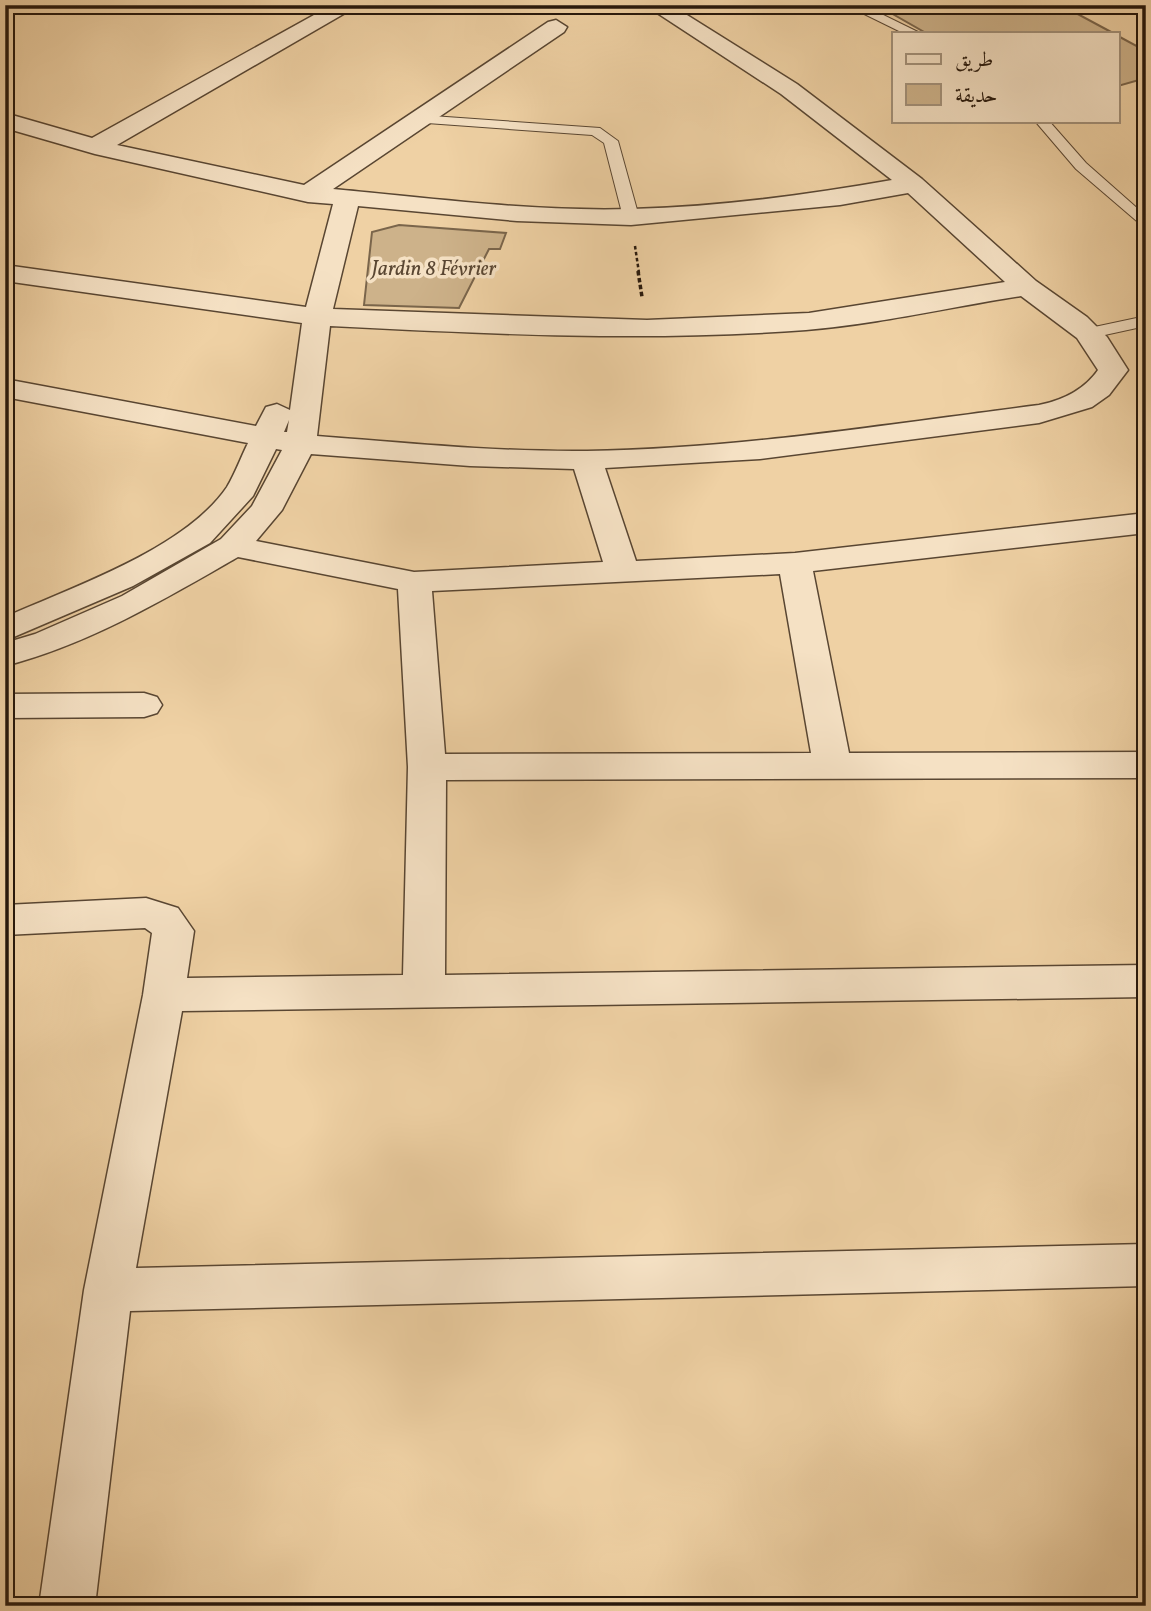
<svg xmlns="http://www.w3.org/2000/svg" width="1151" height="1611" viewBox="0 0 1151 1611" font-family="Vollkorn,Amiri,serif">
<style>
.green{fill:#cdb28a;stroke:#7a654b;stroke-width:2}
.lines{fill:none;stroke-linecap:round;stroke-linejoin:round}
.lane-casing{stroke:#594632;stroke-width:2}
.street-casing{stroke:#594632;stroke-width:3}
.path-far1{stroke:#27180c;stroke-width:2.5;stroke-dasharray:3.5 2.5;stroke-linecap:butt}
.path{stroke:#27180c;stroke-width:3.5;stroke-dasharray:4.5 2.5;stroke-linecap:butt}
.lane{fill:#f5e1c4;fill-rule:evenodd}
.street{fill:#f5e1c4;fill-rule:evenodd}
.labels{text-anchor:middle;stroke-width:7;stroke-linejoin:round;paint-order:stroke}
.far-park-label{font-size:21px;font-style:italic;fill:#594632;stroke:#f5e1c4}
</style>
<rect width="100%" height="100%" fill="#efd1a4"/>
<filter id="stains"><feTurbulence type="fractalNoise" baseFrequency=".00286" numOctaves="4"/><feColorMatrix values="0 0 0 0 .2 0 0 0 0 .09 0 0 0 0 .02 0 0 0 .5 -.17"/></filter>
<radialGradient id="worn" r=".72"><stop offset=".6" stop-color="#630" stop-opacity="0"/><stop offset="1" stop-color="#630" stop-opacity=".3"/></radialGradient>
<g class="green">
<path d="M877 5H1061L1113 33H926Z"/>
<path d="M1118 36 1146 51V78L1118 86Z"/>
<path d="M399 225 506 233 500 249H489L459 308 364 305 372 232Z"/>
</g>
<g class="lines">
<g class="lane-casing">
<g id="lane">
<path d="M846 5H863L920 33H903Z"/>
<path d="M418 115 600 128 618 141 639 217 631 222 623 217 604 143 592 135 413 122V116Z"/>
<path d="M1035 121H1049L1086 163 1146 216V229L1076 169Z"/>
<path d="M1146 316V326L1091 338 1083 333 1085 329Z"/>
</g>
</g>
<g class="street-casing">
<g id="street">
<path d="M332 5H359L117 145 304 185 548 22 556 20 567 27 564 32 333 189C432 198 532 212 632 209 718 207 807 195 892 180L781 94 645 5H671L797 84 922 179 1036 281 1087 317 1107 337 1128 370 1109 395 1092 407 1039 423 760 459 605 468 636 561 795 553 1146 513V533L813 571 849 753 1146 752V778L446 780 445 975 1146 965V997L182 1011 136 1268 1146 1244V1286L130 1311 95 1606H39L84 1290 143 995 152 933 145 928 5 935V905L146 898 178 908 194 931 187 978 403 975 408 767 398 589 238 557C163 600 89 644 5 666V643L35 634 122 596 221 539 252 506 282 450 276 449 253 496 210 543 133 586 9 639 5 638V617C73 587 185 549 227 487 235 474 241 457 248 443L5 397V379L256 426 266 407 277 404 290 410 302 323 5 281V265L306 307 333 204 308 202 95 154 5 128V113L92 138ZM908 193 1005 282 809 313 647 320 333 309 358 206 517 221 631 225 840 205ZM1021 296 1077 338 1098 370C1084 390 1063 400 1039 405 889 424 738 449 587 451 497 452 407 443 317 436L330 326C489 334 647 342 806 330 878 324 950 307 1021 296ZM289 420 287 432H284ZM311 454 470 466 574 469 603 562 414 572 256 541 282 510ZM780 574 811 753 445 754 432 591Z"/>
<path d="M144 693 157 697 162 705 157 713 144 717 5 718V694Z"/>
</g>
</g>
<path class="path-far1" d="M635 246 639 273"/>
<path class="path" d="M638 271 642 297"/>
<use href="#lane" class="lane"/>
<use href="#street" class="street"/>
</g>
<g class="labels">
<g class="far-park-label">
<text x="434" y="275">Jardin 8 Février</text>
</g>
</g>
<rect width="1151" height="1611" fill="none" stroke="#efd1a4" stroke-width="28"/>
<rect x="7" y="7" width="1137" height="1597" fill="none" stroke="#27180c" stroke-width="3.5"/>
<rect x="14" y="14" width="1123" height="1583" fill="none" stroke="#27180c" stroke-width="2"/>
<rect x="892" y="32" width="228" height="91" fill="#f5e1c4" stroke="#a3917a" stroke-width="2"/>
<rect x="906" y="54" width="35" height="10" fill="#f5e1c4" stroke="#a3917a" stroke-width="2"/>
<text x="955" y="66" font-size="21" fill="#27180c">طريق</text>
<rect x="906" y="84" width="35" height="21" fill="#cdb28a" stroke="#a3917a" stroke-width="2"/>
<text x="955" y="102" font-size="21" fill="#27180c">حديقة</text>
<rect width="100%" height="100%" filter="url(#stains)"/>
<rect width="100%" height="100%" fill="url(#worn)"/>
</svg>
